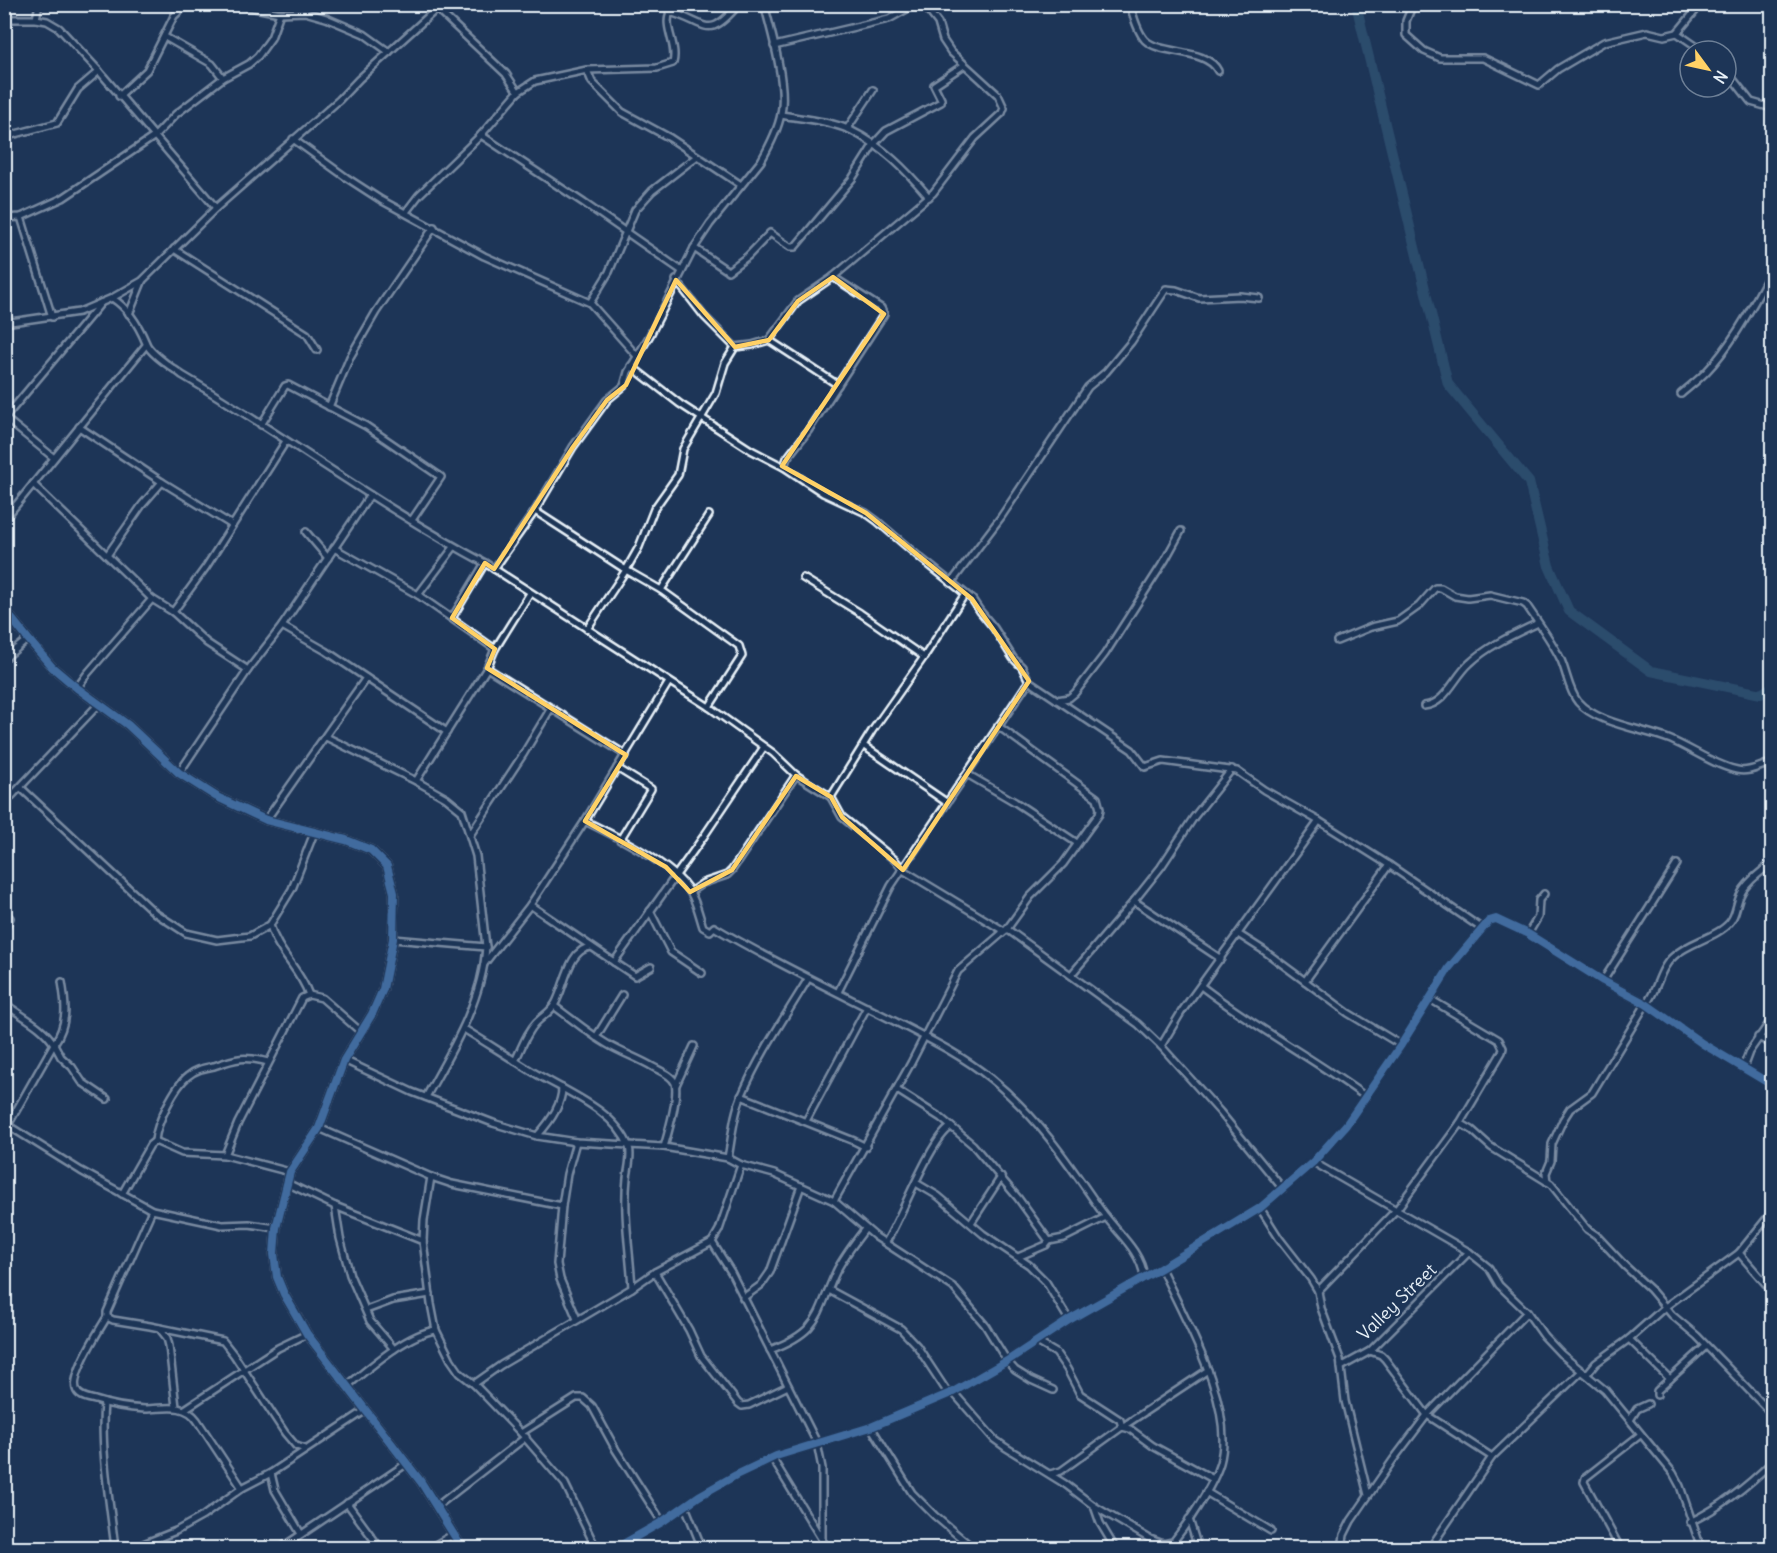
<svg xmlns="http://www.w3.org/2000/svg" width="1777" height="1553" viewBox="0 0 1777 1553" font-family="Delius,sans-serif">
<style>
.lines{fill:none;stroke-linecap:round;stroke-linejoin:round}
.river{stroke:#3e6885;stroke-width:10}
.minor-casing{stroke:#e8f1f8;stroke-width:10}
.tertiary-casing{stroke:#e8f1f8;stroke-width:11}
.minor{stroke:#1d3557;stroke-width:5}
.tertiary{stroke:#1d3557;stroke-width:7}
.cycleway-casing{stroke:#1d3557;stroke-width:11}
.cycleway{stroke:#6dadf4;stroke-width:8}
.marked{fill:none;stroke:#ffd166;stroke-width:4.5;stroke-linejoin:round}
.labels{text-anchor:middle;stroke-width:4.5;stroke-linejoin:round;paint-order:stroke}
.street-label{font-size:18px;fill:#e8f1f8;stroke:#1d3557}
</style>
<rect width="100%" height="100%" fill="#1d3557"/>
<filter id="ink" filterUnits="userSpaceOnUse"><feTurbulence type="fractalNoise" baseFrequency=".0167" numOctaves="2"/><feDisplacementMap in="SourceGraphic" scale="12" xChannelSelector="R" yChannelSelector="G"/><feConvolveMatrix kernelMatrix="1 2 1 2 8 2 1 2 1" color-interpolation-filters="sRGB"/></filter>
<g filter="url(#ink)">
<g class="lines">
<path class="river" d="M1356 4 1448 384 1529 482 1549 566 1569 611 1651 671 1761 694 1772 687"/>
<g class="minor-casing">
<g id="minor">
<path d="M234 4 280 13 305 12 326 18 364 34 389 52"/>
<path d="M668 4 670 12C708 23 707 42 739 4"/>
<path d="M1130 4C1133 16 1137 31 1145 40 1160 55 1207 48 1218 71"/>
<path d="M1413 4 1406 21V35L1424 51 1440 58H1483L1539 85 1558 69 1604 42 1647 32 1664 36 1677 33 1703 51"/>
<path d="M437 9 506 74 518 92"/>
<path d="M4 19H36L47 21 59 28 99 71 216 208"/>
<path d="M36 19 39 4"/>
<path d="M1677 33 1701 4"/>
<path d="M165 37 212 64 223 78"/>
<path d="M774 46 889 19 916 4"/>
<path d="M587 70 592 82 622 112 670 138 741 185"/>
<path d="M1726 70 1751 102 1772 108"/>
<path d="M119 96 147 70 174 16 187 4"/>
<path d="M781 115C804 119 830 121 850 130 883 146 906 170 929 197"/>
<path d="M847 129 873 90"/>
<path d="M481 135 584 203 682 271"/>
<path d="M4 137 57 123 78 89 99 71"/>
<path d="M293 139 347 178 381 200 484 256 590 303 637 356"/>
<path d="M406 212 419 195 481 135 518 92 535 81 587 70 657 68 673 63C678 45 663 28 670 12"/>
<path d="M21 217 52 317"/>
<path d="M4 218 21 217 63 198 155 136 176 114 223 78 249 64 258 56 271 38 280 13"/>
<path d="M694 248 728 271 748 256 770 233 790 247H795L852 179 874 144 886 131 941 102V99L934 85 964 65"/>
<path d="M174 249 307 334 317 350"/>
<path d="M676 280 704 316 735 347"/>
<path d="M112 298C128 308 139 326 146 343 150 354 173 368 182 375 284 435 380 507 485 563L709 707 773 753 796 775 831 797"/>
<path d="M590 303 609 272 635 210 652 191 696 157"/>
<path d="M129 314 142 282"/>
<path d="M4 323 79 312 112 298 142 281 216 208 339 100 359 79 442 4"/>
<path d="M769 340 838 385"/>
<path d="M631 366 680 404 751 450 784 467 823 493 866 513 877 521 918 556 972 599 980 611 994 628 1013 658 1022 667 1029 681 1132 750 1145 767 1163 761 1237 771 1264 790 1319 821 1389 865 1481 928"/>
<path d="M1681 394C1689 387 1698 380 1706 372 1732 345 1755 303 1772 269"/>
<path d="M329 407 350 357 376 312 434 227"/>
<path d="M5 418 54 458"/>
<path d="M4 419 101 303"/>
<path d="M261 425 285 386 288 385 366 426 441 477 412 520"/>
<path d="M79 427 162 482 232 525"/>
<path d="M784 467 787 458 808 431 884 314 881 308 833 277"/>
<path d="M33 484 152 599 173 612 207 643 248 670"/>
<path d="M535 511 626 570 661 590 739 646 742 656 709 707"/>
<path d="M4 520 146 345"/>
<path d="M306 532 328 558"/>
<path d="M334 548 418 595 495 649"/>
<path d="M108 554 142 505 162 482"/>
<path d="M494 569 535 511 573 447 607 400 624 386 628 372 650 335 694 248 710 224 761 161C769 147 778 130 781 114 787 85 772 34 764 4"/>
<path d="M803 578 860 613 924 657"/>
<path d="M951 583 1001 517 1088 387 1106 372 1131 342 1166 289 1176 290 1199 298 1240 296 1259 298"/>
<path d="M661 590 709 515"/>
<path d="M965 594 924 657 872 731 831 797 842 817 895 860 903 870 1004 931"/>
<path d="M418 595 454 547"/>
<path d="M173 612 206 567 286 441"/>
<path d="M452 618 485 563"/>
<path d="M282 626 326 651 447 732"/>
<path d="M587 629 626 570 639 547 654 509 678 475 683 449 716 393 725 363 735 347 752 345 769 340 798 301 833 277 933 193 975 138 1002 113 1004 108 998 95 951 52 943 40 938 23 923 4"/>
<path d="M1337 641 1371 627 1398 621 1419 606 1435 588H1441L1455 596 1468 598 1490 595 1523 603 1527 606C1539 624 1552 641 1561 660 1567 674 1569 691 1578 702 1597 724 1645 729 1671 740 1692 749 1714 765 1737 770 1750 773 1761 765 1772 763"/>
<path d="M4 659 28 639"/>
<path d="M487 668 626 755"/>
<path d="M77 688 87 674 152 599"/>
<path d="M1057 700 1069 698 1075 693 1105 654 1165 560 1181 531"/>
<path d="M1424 706C1446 704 1454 677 1470 663 1489 645 1515 634 1538 623"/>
<path d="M326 737 416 781 446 798 462 811 476 856 486 947C482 1002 452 1050 426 1097"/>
<path d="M864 746 946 802"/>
<path d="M617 768 651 789 620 840"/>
<path d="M179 773 248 670 282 626 370 495"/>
<path d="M967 774 1015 802 1077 843"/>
<path d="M416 781 487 668 495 649 530 593"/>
<path d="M21 788 155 913 186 933 217 940 250 936 270 925 292 889 314 833"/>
<path d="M4 804 99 704"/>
<path d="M266 820 366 678"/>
<path d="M585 821C614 835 673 864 690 892 697 903 699 915 703 927L710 931 714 927C773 962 835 991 896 1022 929 1039 960 1054 990 1078 1037 1116 1066 1159 1100 1209 1115 1231 1141 1250 1144 1277"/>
<path d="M470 835 524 753 551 708"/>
<path d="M690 892 703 883 727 875 732 870 796 775"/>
<path d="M1134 901 1161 867 1194 817 1232 769"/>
<path d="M530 905 614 962 704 836 764 747"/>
<path d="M650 911 671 952 702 973"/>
<path d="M4 912 10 918 4 931"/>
<path d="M270 925C277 952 300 969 309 995"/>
<path d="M1007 929 1138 1024 1161 1046 1220 1112 1283 1189"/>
<path d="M1238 934 1263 950 1348 1013 1401 1045"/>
<path d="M1528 934 1538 917 1539 900 1544 894"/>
<path d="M393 939 486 947"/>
<path d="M614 962 635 976 651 967"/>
<path d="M484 964 530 905 585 821 669 682"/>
<path d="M1071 975 1134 901 1221 959"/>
<path d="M1305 981 1389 865"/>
<path d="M1603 981 1677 864"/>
<path d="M62 982C66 1005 68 1024 54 1044L61 1057 72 1067 82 1082 107 1099"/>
<path d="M1201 986C1254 1027 1313 1058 1366 1097"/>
<path d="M838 992 891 886 1029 681"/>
<path d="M4 1003C22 1017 42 1025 54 1044L4 1132"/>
<path d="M554 1006C572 1019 588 1033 607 1044 622 1053 638 1058 653 1067 660 1071 672 1075 675 1083 679 1097 668 1133 664 1147"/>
<path d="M464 1029C487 1043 510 1058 533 1072 566 1092 614 1109 629 1147 632 1156 628 1169 627 1178 623 1214 630 1252 632 1288"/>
<path d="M596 1037 622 995"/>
<path d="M1758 1037 1772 1044"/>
<path d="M1161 1046 1182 1011 1319 821"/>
<path d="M344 1060 412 1092 493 1123 537 1136 576 1142 664 1147 728 1158 741 1165 774 1174 834 1201 876 1237 953 1287 985 1325 1007 1361 1015 1370 1031 1380 1053 1390"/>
<path d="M515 1061C521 1049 526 1034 535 1024 542 1016 550 1013 555 1004 565 987 568 949 591 947"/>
<path d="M1743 1068 1749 1052 1772 1019"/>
<path d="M676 1085 694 1046"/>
<path d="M897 1090 941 1118 973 1145 1018 1198 1049 1241 1046 1245 1018 1257"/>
<path d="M741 1096 854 1141 866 1147"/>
<path d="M806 1121 867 1007"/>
<path d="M4 1123 81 1171 152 1210 222 1225 249 1224 276 1228"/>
<path d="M1460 1123 1472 1130 1491 1147 1551 1184 1587 1229 1596 1235 1625 1266 1650 1289 1672 1315 1697 1336 1772 1414"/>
<path d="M319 1128 431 1177 452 1184 562 1206"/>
<path d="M537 1136C549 1123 562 1106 562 1088"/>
<path d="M155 1141C156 1124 175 1086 188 1076 196 1069 205 1068 214 1066 237 1058 244 1056 268 1062"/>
<path d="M576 1142 567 1174 562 1206 557 1264 560 1279 577 1319"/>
<path d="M225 1155 238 1123 302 998 309 995 322 998 361 1032"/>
<path d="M728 1158C732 1138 733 1115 742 1095 759 1055 785 1017 808 979"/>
<path d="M1313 1162 1469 1252 1489 1268 1499 1285 1527 1312 1544 1336 1561 1354 1605 1390 1673 1473 1680 1486 1701 1548"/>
<path d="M431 1177 424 1220 423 1241 431 1304 436 1330 451 1360 460 1373 474 1384 521 1433 565 1484 596 1548"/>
<path d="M1547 1182 1546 1173 1551 1161 1552 1144 1563 1120 1570 1109 1592 1093 1646 1004C1658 990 1659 968 1674 956 1689 942 1718 937 1730 922 1736 915 1736 905 1740 896 1745 883 1762 871 1772 863"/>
<path d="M287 1183 335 1206 423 1241"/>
<path d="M916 1183 938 1196 983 1234 1029 1265 1046 1282 1069 1320"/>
<path d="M122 1194 150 1145 155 1141 182 1153 225 1155 290 1172"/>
<path d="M834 1201 911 1063 958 971 1007 929 1030 897 1063 864 1099 814 1100 809 1097 798 998 726"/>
<path d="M335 1206 340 1238 350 1275 370 1321 394 1349"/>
<path d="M1260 1208 1279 1238 1311 1279 1318 1291 1321 1308 1340 1359 1345 1401 1368 1495"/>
<path d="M152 1210 107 1312V1317L113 1320 150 1326 223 1341 234 1355 285 1433 296 1446 305 1449"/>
<path d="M971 1223 1001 1177"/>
<path d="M1049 1241 1064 1238 1106 1217"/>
<path d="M712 1242 731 1272 817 1443 822 1468V1540"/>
<path d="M886 1242C901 1218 931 1138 951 1127"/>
<path d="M1739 1253 1772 1291"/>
<path d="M655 1272 689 1330 701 1356 738 1403 742 1406 749 1405 788 1386"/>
<path d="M829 1290 901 1329 917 1346 948 1393"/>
<path d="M1318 1291 1397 1209 1460 1123 1502 1052 1503 1048 1499 1040 1430 999"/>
<path d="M743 1298 761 1285 770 1272 801 1186"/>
<path d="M366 1310 393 1300 430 1294"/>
<path d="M107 1317C99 1330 71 1374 76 1389 78 1397 88 1398 95 1400 110 1405 129 1408 145 1409 164 1409 184 1402 197 1420L242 1488"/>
<path d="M159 1328 167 1338 169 1346 176 1407"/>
<path d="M1629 1339 1670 1379"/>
<path d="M1037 1342 1056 1353 1067 1369 1080 1394 1120 1420 1122 1427 1208 1370"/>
<path d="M770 1350C821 1331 816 1315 836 1272 844 1256 855 1242 865 1229"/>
<path d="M1370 1351 1381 1355 1385 1359 1427 1415 1492 1457"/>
<path d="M1341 1367 1370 1351 1469 1252"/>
<path d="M1587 1374 1596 1363 1629 1339 1665 1307 1739 1253 1772 1212"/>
<path d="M474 1384 501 1365 632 1288 655 1272 712 1242 719 1230 741 1165"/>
<path d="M347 1386C370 1367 407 1334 436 1330"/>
<path d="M953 1392 994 1439 1005 1447 1065 1484 1094 1506 1150 1539 1163 1544 1173 1542C1188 1523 1213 1486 1220 1463 1236 1406 1185 1320 1161 1268"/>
<path d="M1657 1395V1391L1706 1346"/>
<path d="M104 1403C100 1447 110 1505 115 1548"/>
<path d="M185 1409 278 1348 307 1334"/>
<path d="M1630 1420 1637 1409 1648 1404"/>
<path d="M871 1427 912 1493 935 1516 973 1548"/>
<path d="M521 1433 576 1398H583L592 1406 616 1450 662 1522"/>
<path d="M772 1458 827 1548"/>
<path d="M271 1473 275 1490 301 1534"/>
<path d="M1050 1474 1061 1471 1122 1427 1130 1429 1153 1446 1213 1479"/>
<path d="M1206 1492 1271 1531"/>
<path d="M347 1503 380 1548"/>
<path d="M685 1506 702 1548"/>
<path d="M1094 1506 1100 1523 1115 1548"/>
<path d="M436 1507 526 1437"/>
<path d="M1189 1519 1198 1548"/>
<path d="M1690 1522C1721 1507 1748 1486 1772 1462"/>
<path d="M133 1548 176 1531 203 1516 242 1488 271 1473 366 1410"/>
<path d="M281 1548 406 1464"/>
<path d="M430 1548 454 1534"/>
<path d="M616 1548 662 1522 699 1496 736 1475 776 1456 871 1427 953 1392 1007 1361 1069 1320 1161 1268 1260 1208 1313 1162 1346 1125 1401 1045 1449 968 1489 921 1496 919 1528 934 1603 981 1646 1004 1703 1044 1772 1085"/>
<path d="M1342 1548 1344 1535 1351 1521 1393 1460 1427 1415 1527 1312"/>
<path d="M1430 1548 1492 1457 1582 1371"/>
<path d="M1620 1548 1584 1482 1585 1478 1640 1435"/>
</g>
</g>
<g class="tertiary-casing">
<path id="tertiary" d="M4 609 28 639 52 667 77 688 128 725 179 773 217 797 266 820 346 840 371 850 387 866 394 893 393 939 383 989 372 1014 344 1060 319 1128 290 1172 276 1228 274 1254 277 1277 284 1294 307 1334 421 1482 462 1548"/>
</g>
<use href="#minor" class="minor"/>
<use href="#tertiary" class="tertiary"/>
<g class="cycleway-casing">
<g id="cycleway">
<path d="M4 609 28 639 52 667 77 688 128 725 179 773 217 797 266 820 346 840 371 850 387 866 394 893 393 939 383 989 372 1014 344 1060 319 1128 290 1172 276 1228 274 1254 277 1277 284 1294 307 1334 421 1482 462 1548"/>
<path d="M616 1548 662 1522 699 1496 736 1475 776 1456 871 1427 953 1392 1007 1361 1069 1320 1161 1268 1260 1208 1313 1162 1346 1125 1401 1045 1449 968 1489 921 1496 919 1528 934 1603 981 1646 1004 1703 1044 1772 1085"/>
</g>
</g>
<use href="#cycleway" class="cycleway"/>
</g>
</g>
<path d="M0 0H1777V1553H0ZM833 277 884 314 782 466 866 513 972 599 1029 681 903 870 842 817 831 797 796 776 732 870 690 892 666 867 585 821 626 755 487 668 495 649 452 618 485 563 494 569 573 447 607 400 626 385 676 280 735 347 769 340 798 301Z" fill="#1d3557" fill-opacity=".55" fill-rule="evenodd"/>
<path class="marked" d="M833 277 884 314 782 466 866 513 972 599 1029 681 903 870 842 817 831 797 796 776 732 870 690 892 666 867 585 821 626 755 487 668 495 649 452 618 485 563 494 569 573 447 607 400 626 385 676 280 735 347 769 340 798 301Z"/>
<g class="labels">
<g class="street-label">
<text transform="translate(1397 1302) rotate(-44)" y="6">Valley Street</text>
</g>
</g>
<rect width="1777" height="1553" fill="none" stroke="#1d3557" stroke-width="24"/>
<rect x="12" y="12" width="1753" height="1529" fill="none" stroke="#e8f1f8" stroke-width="2" filter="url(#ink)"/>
<g transform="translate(1708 69) rotate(123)"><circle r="28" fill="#1d3557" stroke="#6e8097" stroke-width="1.5"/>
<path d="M0-4.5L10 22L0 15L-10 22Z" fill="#ffd166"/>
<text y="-9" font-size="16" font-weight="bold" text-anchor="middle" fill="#e8f1f8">N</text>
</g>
</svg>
